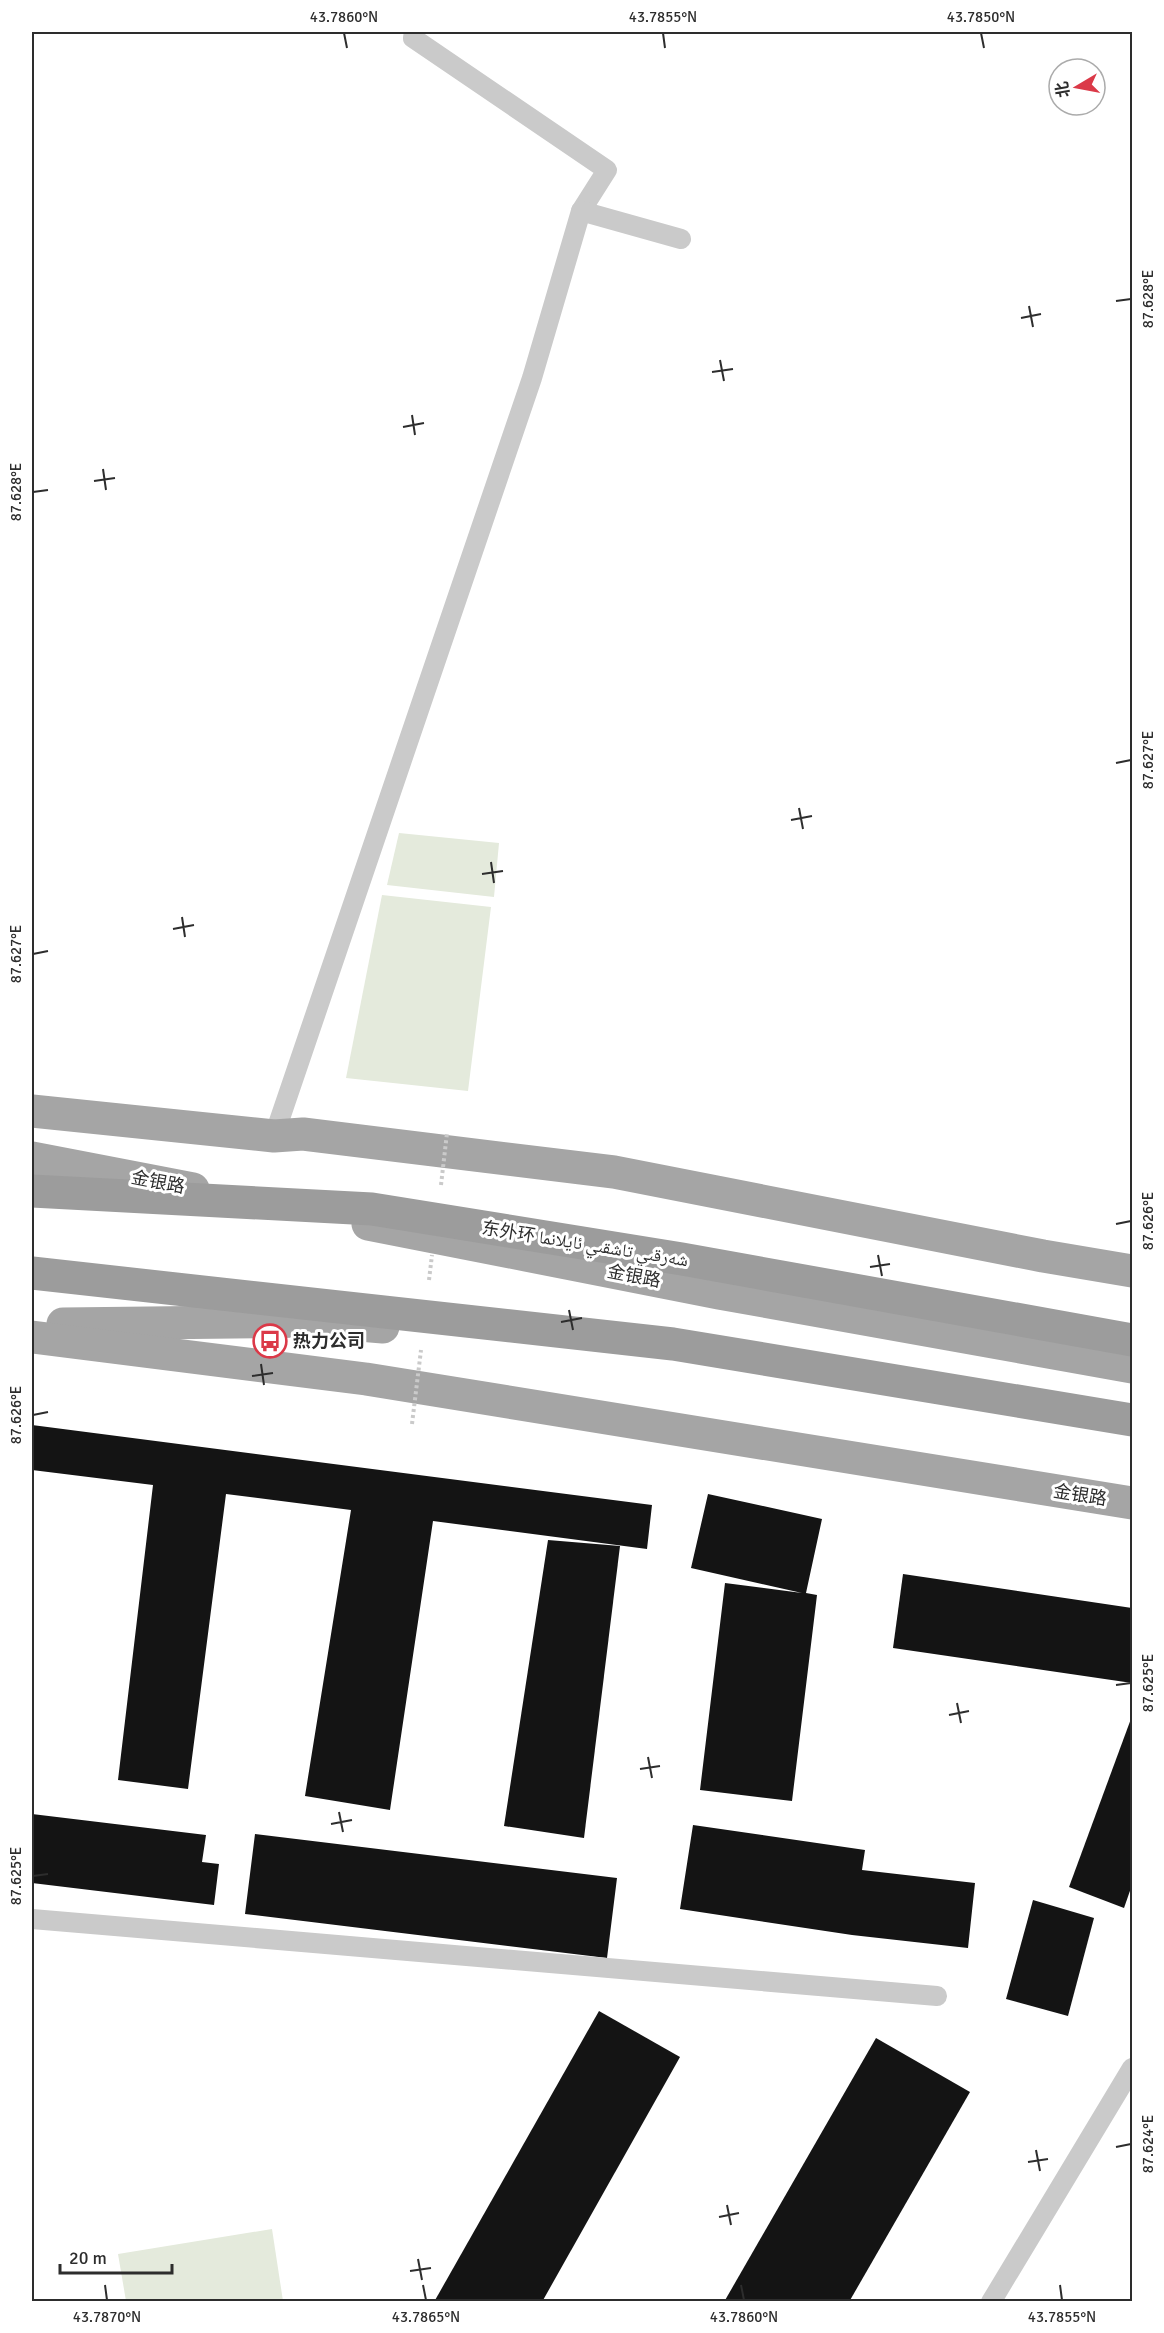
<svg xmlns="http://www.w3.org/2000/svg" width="1164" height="2333" viewBox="0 0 1164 2333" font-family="Signika,'Noto Naskh Arabic','Noto Sans SC',sans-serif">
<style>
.green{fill:#e4eadc}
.building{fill:#141414}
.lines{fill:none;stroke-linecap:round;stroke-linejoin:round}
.service{stroke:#cacaca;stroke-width:20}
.primary{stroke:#a5a5a5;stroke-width:33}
.path-bridge{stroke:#cacaca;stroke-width:4;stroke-dasharray:3 3;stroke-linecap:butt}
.trunk-bridge{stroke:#9c9c9c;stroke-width:33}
.ticks{fill:none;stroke:#2d2d2d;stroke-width:2}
.labels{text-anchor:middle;stroke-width:6;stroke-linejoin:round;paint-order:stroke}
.street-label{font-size:18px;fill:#2d2d2d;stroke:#fff}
.poi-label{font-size:18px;font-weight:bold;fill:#2d2d2d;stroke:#fff;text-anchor:start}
.neatline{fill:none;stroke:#2d2d2d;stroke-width:2}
.ticks-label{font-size:15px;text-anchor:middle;fill:#2d2d2d}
</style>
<rect width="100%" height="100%" fill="#fff"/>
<g class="green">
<path d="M399 833 499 843 494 897 387 885Z"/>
<path d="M382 895 491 907 468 1091 346 1078Z"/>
<path d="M272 2229 283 2301H126L118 2254Z"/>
</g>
<g class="building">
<path d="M32 1425 652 1505 647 1549 433 1521 390 1810 305 1796 351 1510 226 1494 188 1789 118 1780 153 1485 32 1470Z"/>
<path d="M708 1494 822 1519 806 1593 817 1595 792 1801 700 1790 725 1583 802 1593 691 1568Z"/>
<path d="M548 1540 620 1546 584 1838 504 1826Z"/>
<path d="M903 1574 1132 1608V1683L893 1648Z"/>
<path d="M1132 1716V1885L1124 1908 1069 1887Z"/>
<path d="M32 1814 206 1835 202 1862 219 1864 214 1905 32 1883Z"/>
<path d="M693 1825 865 1850 862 1870 975 1883 968 1948 852 1935 680 1909Z"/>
<path d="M255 1834 617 1878 607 1958 245 1914Z"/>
<path d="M1033 1900 1094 1918 1068 2016 1006 1999Z"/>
<path d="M599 2011 680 2057 542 2302H434Z"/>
<path d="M876 2038 970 2092 849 2302H724Z"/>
</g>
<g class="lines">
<g class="service">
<path d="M414 32 413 38 607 170 581 211"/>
<path d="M274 1136 532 378 581 211 681 239"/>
<path d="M32 1919 937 1996"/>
<path d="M991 2302 1132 2068"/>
</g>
<g class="primary">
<path d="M32 1111 274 1136 303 1134 614 1172 1043 1256 1132 1271"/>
<path d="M32 1158 193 1189"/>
<path d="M368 1224 719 1293 1132 1367"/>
<path d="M63 1324 311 1321 383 1327"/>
<path d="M32 1337 366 1379 1132 1503"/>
</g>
<g class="path-bridge">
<path d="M441 1185 447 1133"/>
<path d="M429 1280 432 1255"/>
<path d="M412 1424 421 1350"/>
</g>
<g class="trunk-bridge">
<path d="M32 1191 372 1209 682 1259 1132 1340"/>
<path d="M32 1273 673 1344 1132 1420"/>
</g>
</g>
<path class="ticks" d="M344 33 347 48M663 33 665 48M981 33 984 48M1116 301 1131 299M1029 306 1033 327M1021 318 1041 314M720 360 724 381M712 372 733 369M412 415 415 435M403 427 424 423M103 469 106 490M94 481 115 478M33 492 48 490M1116 763 1131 760M799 808 803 829M791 820 812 816M491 862 494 883M482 874 503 871M182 917 185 937M173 929 194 925M33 954 48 951M1116 1224 1131 1221M878 1255 882 1276M870 1267 890 1264M569 1310 573 1330M561 1322 582 1318M261 1364 264 1385M252 1376 273 1373M33 1415 48 1412M1116 1685 1131 1683M957 1703 961 1723M949 1715 969 1711M648 1757 652 1778M640 1769 660 1766M339 1812 343 1832M331 1824 352 1820M33 1876 48 1874M1116 2147 1131 2144M1036 2150 1040 2171M1028 2162 1048 2159M727 2205 731 2225M719 2217 739 2213M418 2259 422 2280M410 2271 431 2268M105 2285 107 2300M423 2285 426 2300M741 2285 744 2300M1060 2285 1062 2300"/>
<defs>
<g id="bus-ring" transform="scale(1.725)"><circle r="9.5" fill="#fff" stroke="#db3948" stroke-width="1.5"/><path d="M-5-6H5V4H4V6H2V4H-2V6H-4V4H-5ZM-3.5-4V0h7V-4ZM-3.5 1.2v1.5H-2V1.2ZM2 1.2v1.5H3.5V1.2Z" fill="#db3948"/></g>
</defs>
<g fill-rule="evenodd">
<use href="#bus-ring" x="270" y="1341"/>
</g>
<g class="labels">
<g class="street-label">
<text transform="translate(158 1182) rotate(11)" y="6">金银路</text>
<text transform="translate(585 1244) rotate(9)" y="6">东外环 شەرقىي تاشقىي ئايلانما</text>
<text transform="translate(634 1276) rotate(11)" y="6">金银路</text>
<text transform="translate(1080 1495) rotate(9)" y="6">金银路</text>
</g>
<g class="poi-label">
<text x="293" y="1347">热力公司</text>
</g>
</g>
<rect width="1164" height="2333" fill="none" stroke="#ffffff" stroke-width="66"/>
<g transform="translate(1077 87) rotate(260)"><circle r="28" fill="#ffffff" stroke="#ababab" stroke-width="1.5"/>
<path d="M0-4.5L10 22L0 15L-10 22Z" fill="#db3948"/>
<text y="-9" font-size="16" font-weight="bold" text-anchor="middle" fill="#2d2d2d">北</text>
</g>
<path d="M60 2264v9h112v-9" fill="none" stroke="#2d2d2d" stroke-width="3"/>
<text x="69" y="2264" font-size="18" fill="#2d2d2d" stroke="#ffffff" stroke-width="4.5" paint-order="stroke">20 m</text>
<rect x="33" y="33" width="1098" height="2267" class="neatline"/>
<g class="ticks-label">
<text x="344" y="22">43.7860°N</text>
<text x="663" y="22">43.7855°N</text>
<text x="981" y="22">43.7850°N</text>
<text transform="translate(1148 299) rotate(-90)" y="5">87.628°E</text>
<text transform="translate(16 492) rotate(-90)" y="5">87.628°E</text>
<text transform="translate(1148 760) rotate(-90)" y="5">87.627°E</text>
<text transform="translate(16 954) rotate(-90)" y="5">87.627°E</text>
<text transform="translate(1148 1221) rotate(-90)" y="5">87.626°E</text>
<text transform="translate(16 1415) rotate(-90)" y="5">87.626°E</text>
<text transform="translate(1148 1683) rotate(-90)" y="5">87.625°E</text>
<text transform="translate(16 1876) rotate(-90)" y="5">87.625°E</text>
<text transform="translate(1148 2144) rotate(-90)" y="5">87.624°E</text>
<text x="107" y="2322">43.7870°N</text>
<text x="426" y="2322">43.7865°N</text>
<text x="744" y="2322">43.7860°N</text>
<text x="1062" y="2322">43.7855°N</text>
</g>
</svg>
